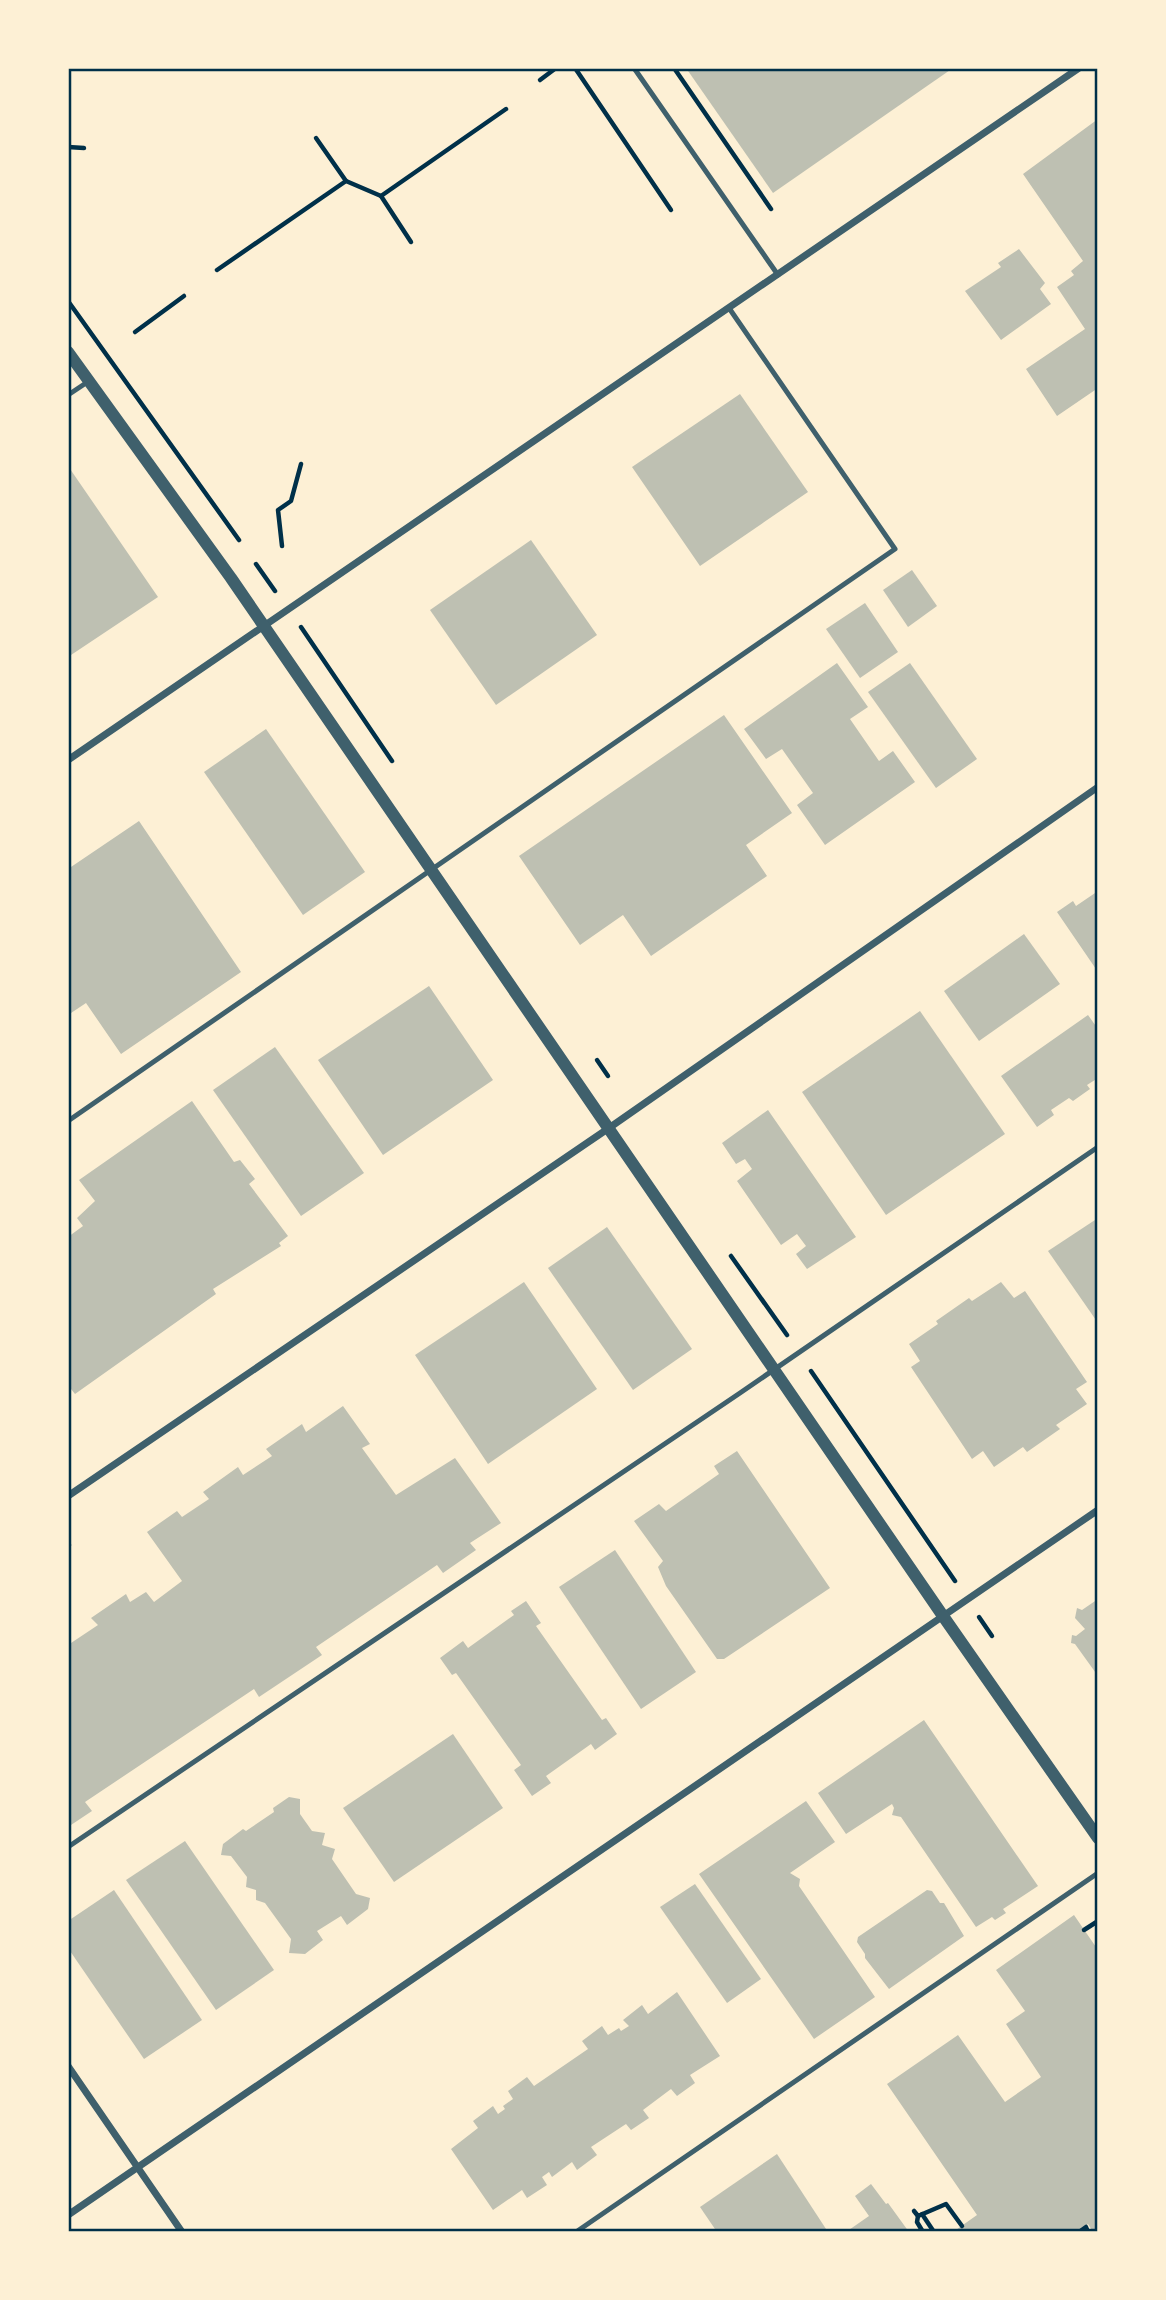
<svg xmlns="http://www.w3.org/2000/svg" width="1166" height="2300" viewBox="0 0 1166 2300" font-family="'Noto Sans',sans-serif">
<style>
.building{fill:#bec0b2}
.lines{fill:none;stroke-linecap:round;stroke-linejoin:round}
.path{stroke:#003049;stroke-width:4.5}
.service{stroke:#3f606c;stroke-width:5}
.minor{stroke:#3f606c;stroke-width:7}
.tertiary{stroke:#3f606c;stroke-width:12}
.neatline{fill:none;stroke:#003049;stroke-width:2.5}
</style>
<rect width="100%" height="100%" fill="#fdf0d5"/>
<g class="building">
<path d="M686 68H953L773 193Z"/>
<path d="M1098 119V388L1057 416 1026 369 1085 329 1057 287 1074 275 1071 271 1083 261 1023 174Z"/>
<path d="M1019 249 1045 283 1040 289 1051 304 1001 340 965 291 1001 267 998 263Z"/>
<path d="M740 394 808 492 700 566 632 467Z"/>
<path d="M68 466 158 597 68 657Z"/>
<path d="M531 540 597 635 496 705 430 610Z"/>
<path d="M912 570 937 606 908 627 883 590Z"/>
<path d="M865 603 898 652 860 678 826 629Z"/>
<path d="M837 663 868 707 850 719 879 761 893 751 915 782 825 845 797 805 813 793 782 749 766 759 744 729Z"/>
<path d="M910 663 977 759 936 788 868 692Z"/>
<path d="M724 715 792 813 746 845 767 876 651 956 623 915 580 945 519 856Z"/>
<path d="M266 729 365 872 303 915 204 772Z"/>
<path d="M139 821 241 972 121 1054 86 1003 68 1015V869Z"/>
<path d="M1098 891V972L1057 912 1073 901 1076 906Z"/>
<path d="M1024 934 1060 984 979 1041 944 991Z"/>
<path d="M429 986 493 1080 383 1155 318 1060Z"/>
<path d="M920 1011 1005 1134 886 1215 802 1092Z"/>
<path d="M1088 1015 1098 1029V1078L1087 1085 1090 1089 1073 1101 1069 1098 1051 1110 1054 1115 1037 1127 1001 1076Z"/>
<path d="M275 1047 364 1173 301 1216 213 1090Z"/>
<path d="M192 1101 234 1162 240 1160 255 1179 249 1184 288 1236 279 1243 281 1246 213 1289 216 1294 75 1394 71 1389 68 1391V1237L83 1226 77 1218 95 1201 79 1180Z"/>
<path d="M768 1110 856 1237 807 1269 796 1254 806 1246 797 1234 781 1245 737 1181 752 1169 745 1159 736 1164 722 1143Z"/>
<path d="M1098 1218V1323L1048 1251Z"/>
<path d="M607 1227 692 1349 633 1390 548 1268Z"/>
<path d="M524 1282 597 1389 488 1464 415 1355Z"/>
<path d="M1001 1282 1014 1298 1025 1291 1087 1382 1076 1389 1087 1404 1056 1425 1060 1429 1027 1452 1023 1447 994 1467 983 1451 972 1459 911 1367 920 1361 909 1344 938 1324 936 1321 969 1298 972 1301Z"/>
<path d="M343 1406 370 1444 362 1448 396 1495 455 1458 501 1523 470 1543 476 1550 443 1573 437 1565 316 1647 322 1655 259 1697 254 1689 85 1802 92 1811 68 1827V1645L98 1625 91 1618 126 1594 130 1602 146 1592 154 1602 182 1581 147 1532 177 1511 182 1517 209 1499 203 1492 238 1467 243 1475 272 1456 266 1449 302 1424 306 1432Z"/>
<path d="M737 1451 830 1588 724 1659H717L666 1586 658 1567 663 1561 634 1521 659 1504 666 1511 719 1474 714 1466Z"/>
<path d="M615 1550 696 1672 641 1709 559 1587Z"/>
<path d="M1098 1599V1676L1075 1644 1071 1643 1072 1635 1076 1636 1085 1629 1075 1618 1077 1608 1082 1610Z"/>
<path d="M526 1601 541 1623 536 1626 602 1720 606 1718 617 1734 595 1750 591 1744 546 1776 551 1783 532 1796 514 1770 521 1765 456 1673 452 1675 440 1658 463 1641 468 1648 514 1615 511 1611Z"/>
<path d="M924 1720 1038 1886 1003 1909 1006 1913 995 1920 992 1917 976 1927 901 1817 892 1815 894 1808 892 1804 846 1834 818 1793Z"/>
<path d="M453 1734 503 1808 394 1882 343 1808Z"/>
<path d="M289 1797 300 1799V1814L312 1831 325 1833 322 1845 335 1849 332 1859 356 1894 370 1898 368 1909 347 1925 341 1916 317 1931 323 1940 305 1954 289 1953 291 1939 265 1903 256 1900V1890L246 1887 247 1877 231 1856 221 1855 223 1844 243 1829 246 1831 274 1812 273 1808Z"/>
<path d="M806 1801 835 1842 790 1873 800 1879 799 1886 875 1997 814 2039 699 1874Z"/>
<path d="M185 1841 274 1970 216 2010 126 1880Z"/>
<path d="M695 1884 761 1979 727 2003 660 1907Z"/>
<path d="M114 1890 202 2020 144 2059 68 1948V1921Z"/>
<path d="M927 1890 932 1891 940 1903H944L964 1936 889 1989 865 1958V1954L857 1942 858 1937Z"/>
<path d="M1074 1915 1098 1950V2232H1093L1088 2224 1077 2232H953L977 2215 887 2084 958 2035 1005 2102 1041 2077 1006 2024 1025 2011 996 1970Z"/>
<path d="M677 1992 720 2056 690 2075 695 2083 677 2096 671 2089 643 2110 649 2118 631 2130 626 2124 591 2147 597 2155 577 2170 572 2162 552 2177 549 2172 542 2177 547 2185 527 2198 522 2190 493 2210 451 2149 478 2128 473 2121 493 2106 498 2114 505 2109 503 2106 513 2099 508 2091 527 2077 534 2086 588 2049 582 2041 602 2026 608 2035 619 2028 621 2031 629 2026 623 2020 642 2005 648 2014Z"/>
<path d="M777 2154 828 2232H717L700 2207Z"/>
<path d="M871 2184 886 2204 888 2203 909 2232H846L869 2216 855 2196Z"/>
</g>
<g class="lines">
<g class="path">
<path d="M575 68 671 210"/>
<path d="M674 68 771 209"/>
<path d="M540 80 556 68"/>
<path d="M316 138 346 181"/>
<path d="M68 147 84 148"/>
<path d="M381 196 411 242"/>
<path d="M217 270 346 181 381 196 506 109"/>
<path d="M68 301 239 540"/>
<path d="M135 332 184 296"/>
<path d="M282 546 278 510 291 501 301 464"/>
<path d="M256 564 275 591"/>
<path d="M301 627 392 761"/>
<path d="M597 1060 608 1076"/>
<path d="M731 1256 787 1335"/>
<path d="M811 1371 955 1581"/>
<path d="M68 1544 69 1545"/>
<path d="M979 1617 992 1636"/>
<path d="M1084 1930 1098 1921"/>
<path d="M914 2211 918 2216 946 2204 962 2226"/>
<path d="M922 2214 934 2232"/>
<path d="M918 2216 917 2222 923 2232"/>
<path d="M1079 2232 1086 2227 1088 2232"/>
</g>
<g class="service">
<path d="M634 68 778 275"/>
<path d="M68 395 89 381"/>
<path d="M68 1121 895 549 729 308"/>
<path d="M68 1847 740 1393 1098 1147"/>
<path d="M576 2232 1098 1873"/>
</g>
<g class="minor">
<path d="M68 760 1079 68"/>
<path d="M68 1496 609 1128 1098 787"/>
<path d="M68 2066 182 2232"/>
<path d="M68 2215 1098 1510"/>
</g>
<path class="tertiary" d="M68 352 231 578 943 1616 1098 1838"/>
</g>
<rect width="1166" height="2300" fill="none" stroke="#fdf0d5" stroke-width="140"/>
<rect x="70" y="70" width="1026" height="2160" class="neatline"/>
</svg>
